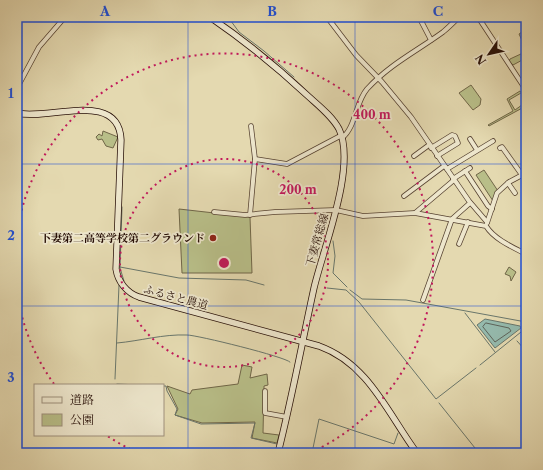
<svg xmlns="http://www.w3.org/2000/svg" width="543" height="470" viewBox="0 0 543 470" font-family="'Libre Caslon Text','Noto Serif JP',serif">
<style>
.green{fill:#b8be88;stroke:#706648}
.water{fill:#95baad;stroke:#69766b}
.lines{fill:none;stroke-linecap:round;stroke-linejoin:round}
.shore{stroke:#5e645a;stroke-width:1}
.stream{stroke:#69766b;stroke-width:1}
.street-casing{stroke:#564231;stroke-width:5.5}
.secondary-casing{stroke:#270f07;stroke-width:7}
.street{stroke:#ede6cc;stroke-width:4}
.secondary{stroke:#ede6cc;stroke-width:5.5}
.grid{fill:none;stroke:#1d4ed8;stroke-width:1;stroke-opacity:0.55}
.ring{fill:none;stroke:#c2185b;stroke-width:2;stroke-dasharray:2 4}
.poi-dot{fill:#8f2418;stroke:#ede6cc;stroke-width:1.5}
.labels{text-anchor:middle;stroke-width:3.5;stroke-linejoin:round;paint-order:stroke}
.poi-label{font-size:11px;font-weight:bold;fill:#270f07;stroke:#ede6cc;text-anchor:end}
.street-label{font-size:11px;fill:#270f07;stroke:#ede6cc}
.centre{fill:#c2185b;stroke:#ede6cc;stroke-width:2}
.ring-label{font-size:12px;text-anchor:middle;font-weight:bold;fill:#c2185b;stroke:#ede6cc;stroke-width:3.5;stroke-linejoin:round;paint-order:stroke}
.neatline{fill:none;stroke:#1d4ed8;stroke-width:1.5}
.grid-label{font-size:13px;text-anchor:middle;font-weight:bold;fill:#1d4ed8}
</style>
<rect width="100%" height="100%" fill="#e4d9b0"/>
<filter id="stains"><feTurbulence type="fractalNoise" baseFrequency=".005" numOctaves="4"/><feColorMatrix values="0 0 0 0 .2 0 0 0 0 .09 0 0 0 0 .02 0 0 0 .5 -.17"/></filter>
<radialGradient id="worn" r=".72"><stop offset=".6" stop-color="#630" stop-opacity="0"/><stop offset="1" stop-color="#630" stop-opacity=".3"/></radialGradient>
<g class="green">
<path d="M522 32 525 35 524 38 526 42V58L513 65 509 61 510 59 523 53 526 49 519 34Z"/>
<path d="M471 85 481 99 480 105 473 110 459 93Z"/>
<path d="M520 91 526 99 521 93 509 100 515 110 526 102V106L489 126 488 125 513 111 507 99Z"/>
<path d="M103 131 118 137 113 148 106 146 102 139 98 140 96 137 99 134 102 136Z"/>
<path d="M484 170 498 191 493 201 476 175Z"/>
<path d="M179 209 250 217 252 273H182Z"/>
<path d="M509 267 516 272 511 281 510 276 505 274Z"/>
<path d="M242 365 252 367 250 378 267 374 268 385 264 386V388L263 433 279 435 277 443 252 438 255 422 202 423 175 415 178 409 167 386 190 394 192 390 238 384Z"/>
</g>
<path class="water" d="M485 319 520 326 521 328 495 348 477 325Z"/>
<g class="lines">
<path class="shore" d="M486 323 509 328 511 331 495 342 483 327Z"/>
<g class="stream">
<path d="M228 17 239 32 264 51 294 77"/>
<path d="M122 207 120 268 124 281"/>
<path d="M333 241 335 256 333 273 347 287"/>
<path d="M120 267 179 278 246 280 264 285"/>
<path d="M327 288 346 290 359 302 436 399 476 368"/>
<path d="M350 290 362 299 406 300 526 322"/>
<path d="M465 313 495 352"/>
<path d="M517 341 526 351"/>
<path d="M117 343C140 341 163 334 187 335 197 335 286 357 290 362"/>
<path d="M480 365 526 328"/>
<path d="M115 379 119 285"/>
<path d="M117 384 139 385"/>
<path d="M163 386H166L167 391 177 409 175 415 201 424 255 423 251 438 277 444"/>
<path d="M439 403 479 453"/>
<path d="M312 453 319 419 394 444 398 433"/>
</g>
<g class="street-casing">
<g id="street">
<path d="M327 17 356 55 382 82 411 117 469 201 487 222"/>
<path d="M419 17 431 40"/>
<path d="M478 17 526 90"/>
<path d="M17 88 39 47 65 17"/>
<path d="M251 126 255 159"/>
<path d="M342 138C356 127 355 103 367 89 390 64 417 51 443 32 449 27 454 22 459 17"/>
<path d="M470 139 477 150"/>
<path d="M431 148 452 135 455 136 458 143 437 156"/>
<path d="M500 148 502 147 522 175"/>
<path d="M414 156 429 145"/>
<path d="M447 169 493 141"/>
<path d="M465 171 488 206 492 209"/>
<path d="M453 179 470 168"/>
<path d="M508 183 515 193"/>
<path d="M404 196 444 166"/>
<path d="M214 212 245 215 275 212 336 210 363 216 415 213 486 226C494 239 512 247 526 254"/>
<path d="M415 213 454 180"/>
<path d="M250 215 255 159 287 164 342 135"/>
<path d="M487 223 497 193 509 182 526 173"/>
<path d="M459 244 468 222"/>
<path d="M423 300 452 219 470 203"/>
<path d="M265 391V413L287 417"/>
</g>
</g>
<g class="secondary-casing">
<g id="secondary">
<path d="M210 17C245 41 277 67 308 96 319 106 332 116 339 129 357 166 323 249 314 288 302 343 292 398 278 453"/>
<path d="M17 113C47 121 119 89 121 140L116 269C118 282 127 293 139 297L319 346C369 364 388 414 417 453"/>
</g>
</g>
<use href="#street" class="street"/>
<use href="#secondary" class="secondary"/>
</g>
<path class="grid" d="M188 17V453M355 17V453M17 164H526M17 306H526"/>
<g class="ring">
<circle cx="224" cy="263" r="104"/>
<path d="M136 452A209 209 0 0 1 106 435M54 384A209 209 0 0 1 17 292M17 234A209 209 0 1 1 312 452"/>
</g>
<circle class="poi-dot" cx="213" cy="238" r="4"/>
<g class="labels">
<g class="poi-label">
<text x="205" y="242">下妻第二高等学校第二グラウンド</text>
</g>
<g class="street-label">
<text transform="translate(317 240) rotate(-74)" y="4">下妻常総線</text>
<text transform="translate(176 297) rotate(15)" y="4">ふるさと農道</text>
</g>
</g>
<circle cx="224" cy="263" r="6" class="centre"/>
<g class="ring-label">
<text x="372" y="119">400 m</text>
<text x="298" y="194">200 m</text>
</g>
<rect width="543" height="470" fill="none" stroke="#e4d9b0" stroke-width="44"/>
<rect x="34" y="384" width="130" height="52" fill="#ede6cc" stroke="#9e907d"/>
<rect x="42" y="397" width="20" height="6" fill="#ede6cc" stroke="#9e907d"/>
<text x="70" y="404" font-size="12" fill="#270f07">道路</text>
<rect x="42" y="414" width="20" height="12" fill="#b8be88" stroke="#9e907d"/>
<text x="70" y="424" font-size="12" fill="#270f07">公園</text>
<g transform="translate(489 54) rotate(236)" stroke="#ede6cc" stroke-width="3" paint-order="stroke">
<path d="M0-3L7 15L0 10L-7 15Z" fill="#270f07"/>
<text y="-6" font-size="11" font-weight="bold" text-anchor="middle" fill="#270f07">N</text>
</g>
<rect x="22" y="22" width="499" height="426" class="neatline"/>
<g class="grid-label">
<text x="105" y="16">A</text>
<text x="272" y="16">B</text>
<text x="438" y="16">C</text>
<text x="11" y="98">1</text>
<text x="11" y="240">2</text>
<text x="11" y="382">3</text>
</g>
<rect width="100%" height="100%" filter="url(#stains)"/>
<rect width="100%" height="100%" fill="url(#worn)"/>
</svg>
